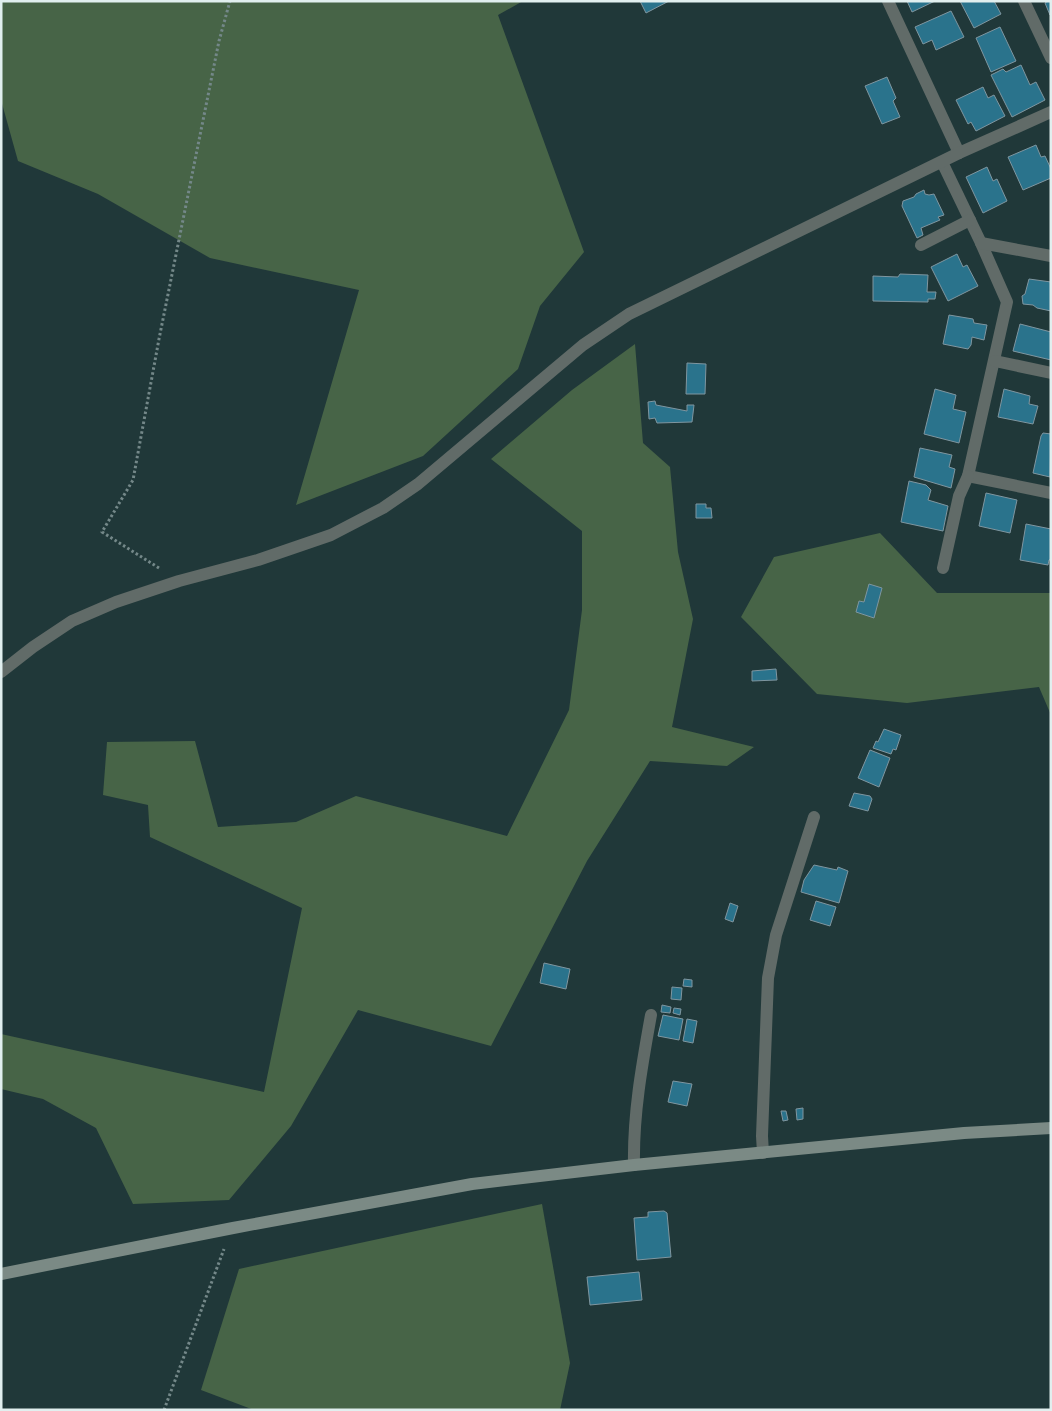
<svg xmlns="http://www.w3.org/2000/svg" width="1052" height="1411" viewBox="0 0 1052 1411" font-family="Spectral,serif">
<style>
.green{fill:#476447}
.building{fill:#2a738c;stroke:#7f96a0}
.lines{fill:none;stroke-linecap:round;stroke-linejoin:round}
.path{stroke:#748889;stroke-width:3;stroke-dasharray:2.5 2.5;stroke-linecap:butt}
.street{stroke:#616b68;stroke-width:12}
.secondary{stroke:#7b8a85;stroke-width:12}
</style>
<rect width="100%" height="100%" fill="#203839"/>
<g class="green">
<path d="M1 1H523L498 15 584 252 540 306 518 369 423 456 296 505 359 290 210 258 98 194 18 161 1 100Z"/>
<path d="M635 344 643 443 670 467 678 552 693 619 672 727 754 747 727 766 650 761 587 861 491 1046 358 1010 291 1126 229 1200 133 1204 96 1128 43 1099 1 1089V1034L264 1092 302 908 150 837 148 805 103 795 107 742 195 741 218 827 296 822 356 796 507 836 569 710 582 610V531L491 459 572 390Z"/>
<path d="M880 533 937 593H1051V715L1039 687 907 703 817 694 741 617 774 557Z"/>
<path d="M542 1204 570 1363 560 1410H254L201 1390 239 1269Z"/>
</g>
<g class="building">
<path d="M640 1H669L646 13Z"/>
<path d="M907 1H935L912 12Z"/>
<path d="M960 1H994L1001 14 974 28Z"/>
<path d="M1048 1H1051L1050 15 1045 3Z"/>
<path d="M951 11 964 37 936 50 932 40 923 44 915 27Z"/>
<path d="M1000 27 1016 61 991 72 976 38Z"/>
<path d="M1021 65 1030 85 1036 82 1045 100 1012 117 991 75 1003 69 1006 72Z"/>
<path d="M887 77 896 98 893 101 900 117 882 124 865 86Z"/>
<path d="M983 87 988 98 994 95 1005 116 976 131 971 122 968 124 956 100Z"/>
<path d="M1036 145 1041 157 1045 156 1051 169V178L1023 190 1008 157Z"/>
<path d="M987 167 993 181 997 179 1007 201 983 213 966 177Z"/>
<path d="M924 190 925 194 929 195 934 194 944 215 938 217 940 220 921 228 923 235 917 238 902 206 903 201 914 197 916 194Z"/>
<path d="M957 254 963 267 967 265 978 286 948 301 931 267Z"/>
<path d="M900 274 928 275 927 292H936L935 299H928V302L873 301V276L898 277Z"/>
<path d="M1029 279 1051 282V311L1037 308 1033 305 1023 304 1022 296 1025 294Z"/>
<path d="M949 315 973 319 974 323 987 325 984 340 972 337 971 345 968 349 943 344Z"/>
<path d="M1020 324 1051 332V360L1013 351Z"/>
<path d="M687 363 706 364 705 394H686Z"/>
<path d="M935 389 956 395 953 409 966 412 959 443 924 434Z"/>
<path d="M1004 389 1030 396 1029 404 1038 406 1033 424 998 417Z"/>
<path d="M655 401 656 405 687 411V405H694L692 422 657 423 655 418 649 419 648 402Z"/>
<path d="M1043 433 1051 434 1050 477 1033 473 1041 436Z"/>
<path d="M920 448 952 455 949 467 955 469 951 488 914 477Z"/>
<path d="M909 481 926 485 931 490 928 500 948 506 943 531 901 522Z"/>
<path d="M986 493 1017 500 1010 533 979 526Z"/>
<path d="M696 504H706V508H711L712 518H696Z"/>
<path d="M1026 524 1051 529V559L1049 560 1048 565 1020 560Z"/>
<path d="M869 584 882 588 874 618 856 612 859 601 864 602Z"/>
<path d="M776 669 777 680 752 681V671Z"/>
<path d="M884 729 901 735 896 750 893 749 891 754 873 748 876 741 878 742Z"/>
<path d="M870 750 890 758 879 787 858 778Z"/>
<path d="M854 793 870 796 872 799 868 811 849 806Z"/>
<path d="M814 865 837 870 838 867 848 871 839 903 801 892 804 880Z"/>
<path d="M816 901 836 907 830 926 810 920Z"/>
<path d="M730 903 738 906 733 922 725 919Z"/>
<path d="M544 963 570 969 566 989 540 983Z"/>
<path d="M684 979 692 980V987L683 986Z"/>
<path d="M672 987 682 988 681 1000 671 999Z"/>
<path d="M662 1005 671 1007 670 1013 661 1012Z"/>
<path d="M674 1008 681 1009 680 1015 673 1013Z"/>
<path d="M663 1015 683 1019 679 1040 658 1036Z"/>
<path d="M687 1019 697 1021 693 1043 683 1041Z"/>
<path d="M673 1081 692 1084 687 1106 668 1102Z"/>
<path d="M803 1108V1119L797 1120 796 1109Z"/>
<path d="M781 1111H786L788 1120 783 1121Z"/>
<path d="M664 1211 667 1213 671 1257 637 1260 634 1218 648 1217V1212Z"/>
<path d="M639 1272 642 1300 590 1305 587 1277Z"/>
</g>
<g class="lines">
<g class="path">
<path d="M159 568 102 532 133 480 159 339 219 41 230 1"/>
<path d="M164 1410 224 1249"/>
</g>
<g class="street">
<path d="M888 1 959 153"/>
<path d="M1024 1 1051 58"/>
<path d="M942 162 981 243 1007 302 968 476 1051 493"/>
<path d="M981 243 1051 256"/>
<path d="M921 245 970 220"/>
<path d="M995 361 1051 373"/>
<path d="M943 568 959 496 968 476"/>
<path d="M1 672 33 647 72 621 116 602 179 581 258 560 331 535 383 508 418 484 583 345 629 314 959 153 1051 112"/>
<path d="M763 1153 762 1136 768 978 776 935 814 817"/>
<path d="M634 1165C633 1114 642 1065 651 1015"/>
</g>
<path class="secondary" d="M1 1274 233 1228 472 1184 634 1165 964 1133 1051 1128"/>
</g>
<rect width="1052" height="1411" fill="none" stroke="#e1efef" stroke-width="5"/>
</svg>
